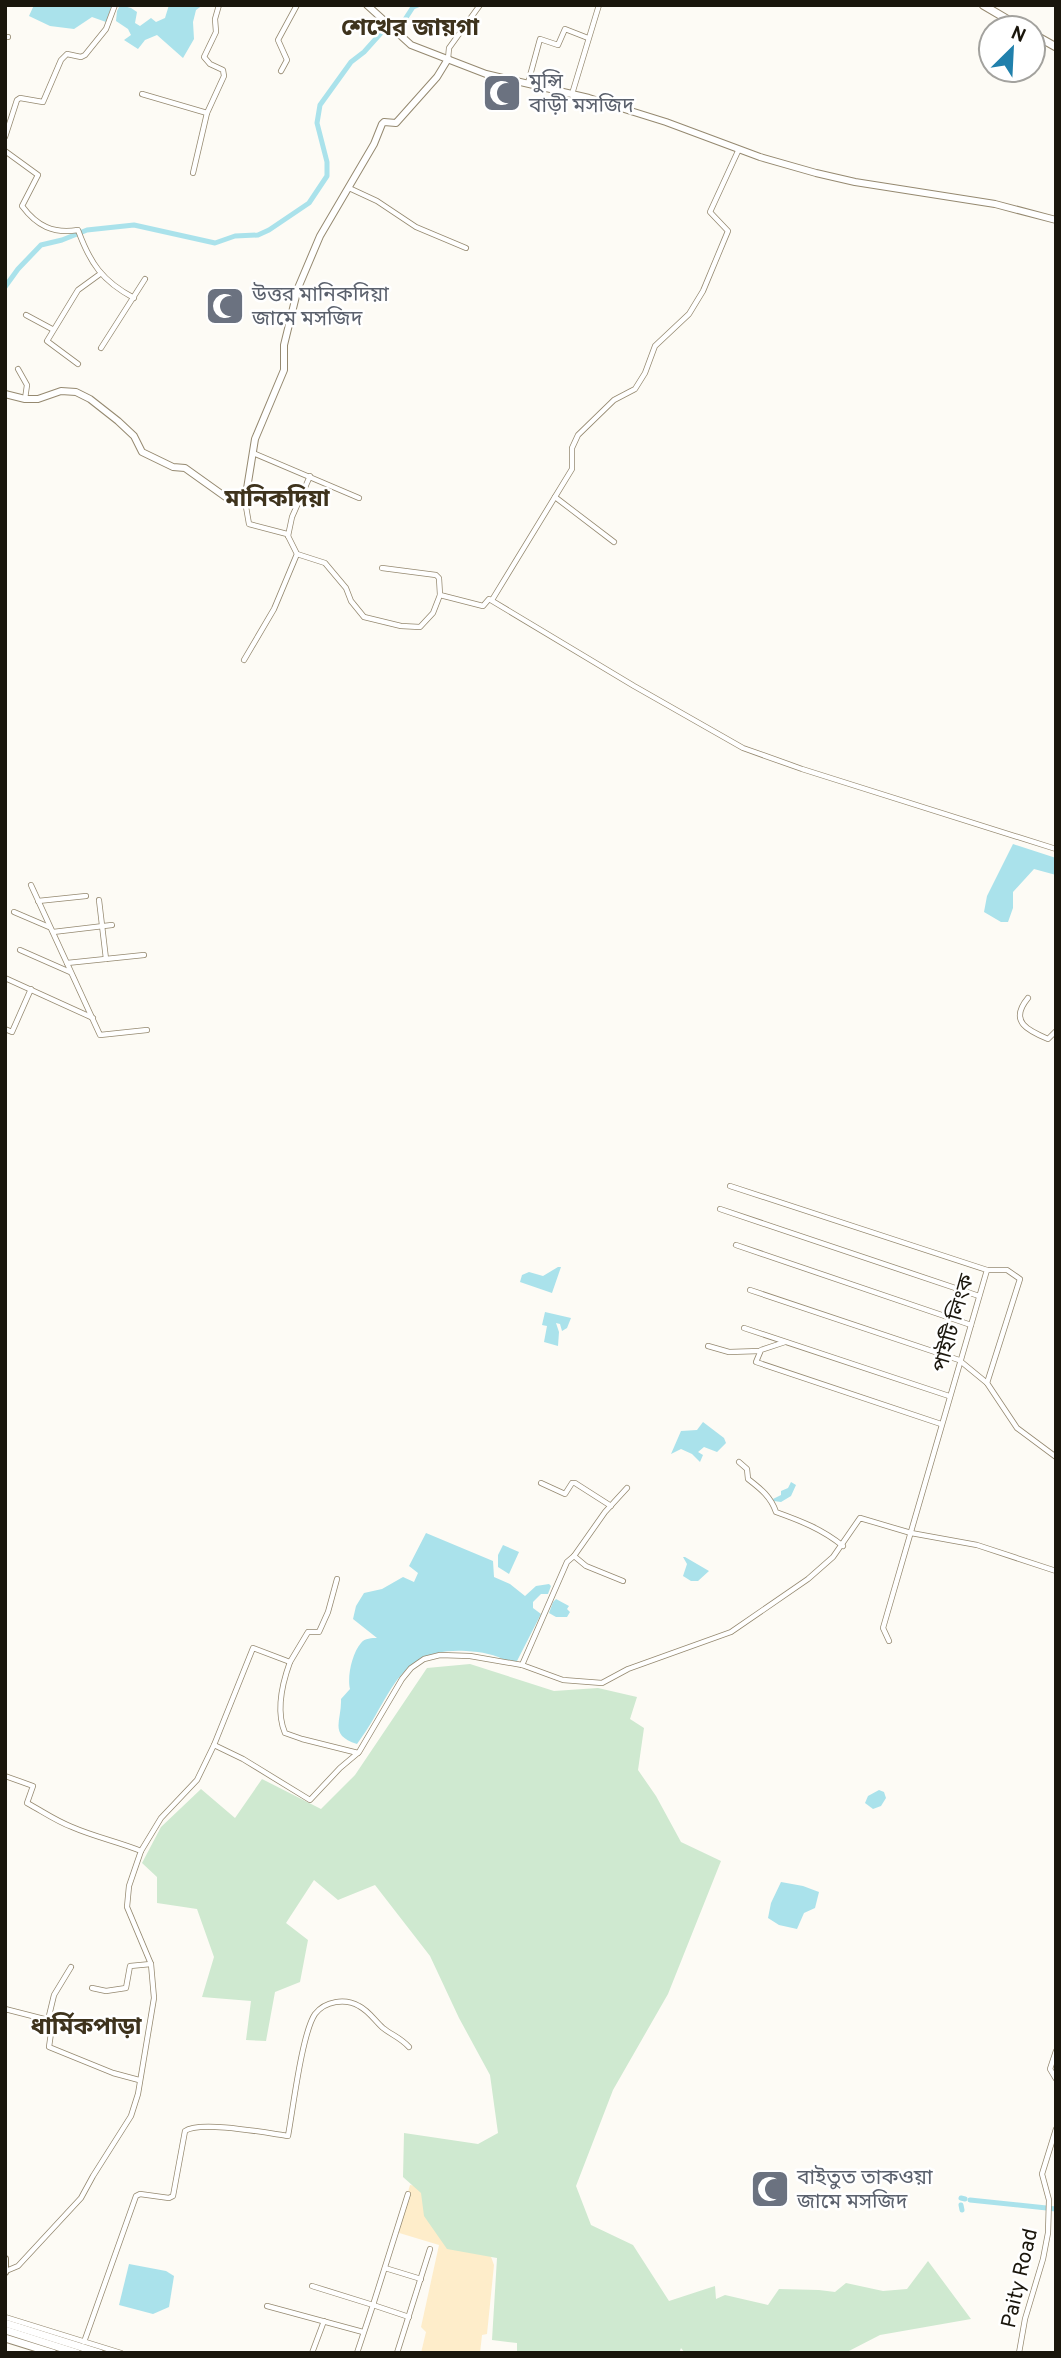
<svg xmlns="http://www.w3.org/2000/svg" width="1061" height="2358" viewBox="0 0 1061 2358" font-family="Overpass,'Noto Sans Bengali',sans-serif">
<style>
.built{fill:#feedca}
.green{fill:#cfe9d0}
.water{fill:#aae2eb}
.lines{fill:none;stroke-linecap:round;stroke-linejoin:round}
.canal{stroke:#aae2eb;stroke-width:5}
.street-casing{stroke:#958970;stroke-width:6}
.secondary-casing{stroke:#958970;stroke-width:8}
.primary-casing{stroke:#958970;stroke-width:9}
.street{stroke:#fff;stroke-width:4.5}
.secondary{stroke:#fff;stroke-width:6}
.primary{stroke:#fff;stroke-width:7}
.labels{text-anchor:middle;stroke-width:5;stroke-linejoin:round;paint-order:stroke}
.worship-label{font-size:21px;fill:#5b616d;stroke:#fff;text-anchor:start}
.street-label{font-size:21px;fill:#1a160c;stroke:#fff}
.quarter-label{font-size:24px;font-weight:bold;fill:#3e331d;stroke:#fff}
</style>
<rect width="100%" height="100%" fill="#fdfbf5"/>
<path class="built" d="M410 2185 435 2189 472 2204 494 2265 487 2334 482 2335 480 2353H421L426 2332 421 2327 439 2245 396 2232Z"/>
<path class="green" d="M470 1664 554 1691 598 1688 637 1697 630 1719 644 1728 638 1770 656 1796 681 1842 721 1861 668 1994 613 2090 576 2186 591 2225 633 2245 669 2301 715 2286 716 2299 725 2295 768 2305 779 2289 819 2290 835 2292 846 2283 883 2291 907 2289 928 2261 971 2319 880 2335 845 2353H685L681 2348 679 2353H517V2343L492 2340 497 2258 447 2249 424 2216 421 2193 403 2177 404 2133 478 2144 498 2133 490 2075 459 2018 430 1956 375 1885 338 1900 314 1880 286 1923 308 1940 300 1982 275 1992 266 2041 246 2040 251 2001 202 1997 214 1957 197 1909 157 1903V1877L142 1863 161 1827 201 1789 235 1818 262 1779 321 1809 355 1775 427 1668Z"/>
<g class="water">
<path d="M34 5H112L106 22 92 17 74 29 50 26 29 16Z"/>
<path d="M120 5 131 8 137 12 135 23 140 26 151 18 156 22 165 18 169 5H203L196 10 193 22 194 39 183 58 157 35 145 40 138 49 124 40 131 35 128 29 116 21 117 11Z"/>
<path d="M1013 844 1056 858V875L1034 869 1013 892V908L1008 922H1001L984 912 987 896Z"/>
<path d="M558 1267H561L552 1293 520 1282 522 1275 529 1272 543 1276Z"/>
<path d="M545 1312 571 1318 567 1328 562 1331 560 1324 556 1323 559 1332 558 1346 544 1342 547 1326 542 1325Z"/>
<path d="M703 1422 724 1438 726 1443 717 1452 704 1447 698 1452 703 1455 700 1462 692 1454 681 1449 671 1454 681 1431 697 1430Z"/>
<path d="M791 1482 796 1485 791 1496 781 1502 774 1501 773 1499 781 1495V1491L788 1488Z"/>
<path d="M426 1533 493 1561 494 1577 510 1584 525 1596 536 1586 549 1584 551 1586 548 1594H541L533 1602V1608L541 1614 517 1661 508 1662C495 1654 482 1652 466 1651 395 1647 392 1699 357 1744 328 1735 342 1721 341 1699L350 1689C347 1677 352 1653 361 1643 365 1638 372 1638 377 1638L353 1619 356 1606 364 1593 382 1589 403 1577 414 1582 418 1573 409 1566Z"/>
<path d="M503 1545 519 1552 509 1574 498 1567V1555Z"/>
<path d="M683 1557H685L709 1571 698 1581H691L683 1576 687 1564Z"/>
<path d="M556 1599 569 1606 567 1609 570 1612 567 1617H556L549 1613 553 1602Z"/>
<path d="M879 1790 884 1792 886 1798 881 1806 873 1809 865 1803 868 1796Z"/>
<path d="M781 1882 803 1886 819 1892 815 1908 804 1913 797 1929 779 1925 768 1918 771 1903Z"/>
<path d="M129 2264 166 2271 174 2276 169 2307 153 2314 119 2305Z"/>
</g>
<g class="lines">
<g class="canal">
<path d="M5 287 18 269 41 245 62 240 87 230 134 225 215 243 235 236 258 235 269 230 309 203 327 176V162L317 123 320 105 351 62 364 52 381 33 388 27 402 24 413 7 418 5"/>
<path d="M961 2198 965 2199"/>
<path d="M970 2200 1056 2209"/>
<path d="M961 2205 962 2210"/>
</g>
<g class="street-casing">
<g id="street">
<path d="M5 37H8"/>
<path d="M448 59 449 48 480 5"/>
<path d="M281 71 287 60 278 40 297 5"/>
<path d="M528 83 540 39 558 45 565 29 588 38"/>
<path d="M142 94 207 113"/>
<path d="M572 94 599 5"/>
<path d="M5 137 17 100 20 98 43 102 61 60 67 54 81 57 85 55 106 29 115 5"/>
<path d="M5 151 38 175 22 206C37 226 53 234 78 230 90 263 102 281 134 298"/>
<path d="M193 173 207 113 224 76 223 70 210 64 204 57 216 32 215 19 219 5"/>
<path d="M349 188 377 201 416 227 466 248"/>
<path d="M26 315 52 329"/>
<path d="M101 348 145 279"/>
<path d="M78 364 47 341 78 290 100 274"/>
<path d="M18 369 27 385 25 399"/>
<path d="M253 453 359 498"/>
<path d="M555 497 614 542"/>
<path d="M288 536 292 517 310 476"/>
<path d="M297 554 325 563 346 588 351 601 364 617 401 626 420 627 433 613 440 595"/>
<path d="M382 568 436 575 439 578 440 595 483 606 489 599 634 686 743 748 802 769 1056 849"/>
<path d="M492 600 572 469V448L578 435 614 400 635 389 645 373 655 346 689 314 703 291 728 231 710 212 739 149"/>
<path d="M244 660 274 609 297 554 287 534 249 524 245 501"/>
<path d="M31 885 100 1035 147 1030"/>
<path d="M99 900 106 959"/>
<path d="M38 901 86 896"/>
<path d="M14 912 49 927"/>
<path d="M53 932 112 925"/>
<path d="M20 950 70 972"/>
<path d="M67 963 144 955"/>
<path d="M5 978 93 1018"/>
<path d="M1028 998C1008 1022 1029 1031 1048 1039L1056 1031"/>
<path d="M5 1029 12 1032 31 989"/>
<path d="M730 1186 987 1270 883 1628 889 1641"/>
<path d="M720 1209 979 1296"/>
<path d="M736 1245 971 1325"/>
<path d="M987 1270H1007L1020 1279 987 1383 1017 1428 1056 1457"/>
<path d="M750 1290 959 1360 987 1383"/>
<path d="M744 1328 949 1396"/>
<path d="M785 1342 761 1350 756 1362 941 1424"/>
<path d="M708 1346 729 1352 760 1351"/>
<path d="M739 1462 747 1469 748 1479C761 1489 771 1497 776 1512 801 1521 822 1529 843 1546"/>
<path d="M541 1483 565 1494 572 1483H575L611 1506"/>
<path d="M574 1556 586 1566 623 1581"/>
<path d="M337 1579 328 1612 319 1632H308L290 1662 253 1648 214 1745 243 1759 310 1800 340 1768 359 1752 402 1679 411 1668 424 1659 440 1655 470 1656 522 1665 563 1680 602 1683 628 1669 731 1632 808 1579 833 1557 860 1518 911 1533 977 1545 1056 1571"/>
<path d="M290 1662C282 1684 276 1712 285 1733L302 1739 358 1753"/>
<path d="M522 1665 567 1562 574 1556 605 1512 627 1488"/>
<path d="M5 1776 33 1786 27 1803C42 1811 56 1821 72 1827 95 1837 119 1842 141 1851L129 1886 127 1907 151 1964 154 1998 138 2094 131 2116 93 2176 81 2198 18 2266 6 2271"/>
<path d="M141 1851 161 1818 197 1780 214 1745"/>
<path d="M92 1988 106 1991 126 1988 130 1966 151 1964"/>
<path d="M5 2009 48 2020 52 2026 49 2047 113 2073 139 2080"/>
<path d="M48 2020 54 1995 71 1967"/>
<path d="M1056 2051 1050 2069 1056 2079"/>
<path d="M408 2194 373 2305 409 2317"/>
<path d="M385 2268 421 2279"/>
<path d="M312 2286 373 2305 357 2353"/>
<path d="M267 2306 363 2332"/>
<path d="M5 2317 121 2353"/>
<path d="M84 2342 136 2196 140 2194 169 2198 173 2196 185 2131C199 2120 267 2133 288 2136 293 2109 302 2033 315 2014 325 2001 345 1998 359 2006 369 2011 375 2021 383 2028 392 2035 401 2038 409 2047"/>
<path d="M312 2353 324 2321"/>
<path d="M397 2353 430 2249"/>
<path d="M1019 2353 1025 2319 1043 2259 1048 2233 1049 2200 1042 2174 1056 2129"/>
</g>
</g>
<g class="secondary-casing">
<g id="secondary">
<path d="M367 5 411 45 486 74 589 98 666 122 760 157 816 173 855 182 995 204 1056 220"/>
<path d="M5 394 25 399H38L61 391 76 392 90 399 118 421 134 436 142 452 173 467 185 468 227 498 245 501 255 439 284 370V345L298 288 320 236 374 144 382 124 384 122 396 123 437 77 448 59"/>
<path d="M5 2259V2272"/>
</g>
</g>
<g class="primary-casing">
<g id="primary">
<path d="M983 5 1022 28"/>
<path d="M1033 34 1056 47"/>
<path d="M5 2323 100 2353"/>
<path d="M5 2330 77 2353"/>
<path d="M5 2338 53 2353"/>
</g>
</g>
<use href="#street" class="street"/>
<use href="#secondary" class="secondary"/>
<use href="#primary" class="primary"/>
</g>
<defs>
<g id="mosque-square" transform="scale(2.0125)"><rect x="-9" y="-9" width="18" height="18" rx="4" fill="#6b7280" stroke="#fff"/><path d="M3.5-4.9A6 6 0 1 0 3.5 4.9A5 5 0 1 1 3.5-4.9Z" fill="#fff"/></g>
</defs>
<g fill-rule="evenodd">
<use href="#mosque-square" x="502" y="93"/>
<use href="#mosque-square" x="225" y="306"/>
<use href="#mosque-square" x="770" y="2189"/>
</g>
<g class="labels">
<g class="worship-label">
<text x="529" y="88">মুন্সি<tspan x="529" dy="24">বাড়ী মসজিদ</tspan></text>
<text x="252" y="301">উত্তর মানিকদিয়া<tspan x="252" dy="24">জামে মসজিদ</tspan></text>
<text x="797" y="2184">বাইতুত তাকওয়া<tspan x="797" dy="24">জামে মসজিদ</tspan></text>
</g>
<g class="street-label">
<text transform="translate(953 1323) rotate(-74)" y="7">পাইটি লিংক</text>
<text transform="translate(1019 2278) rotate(-77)" y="7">Paity Road</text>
</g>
<g class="quarter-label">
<text x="410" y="35">শেখের জায়গা</text>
<text x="277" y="506">মানিকদিয়া</text>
<text x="86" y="2034">ধার্মিকপাড়া</text>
</g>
</g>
<rect width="1061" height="2358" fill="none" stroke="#1a160c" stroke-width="14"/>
<g transform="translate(1012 49) rotate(24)"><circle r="33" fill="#ffffff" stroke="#a3a29e" stroke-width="2"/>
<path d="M0-5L12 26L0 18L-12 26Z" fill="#2080ac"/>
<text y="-10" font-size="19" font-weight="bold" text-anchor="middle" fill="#1a160c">N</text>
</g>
</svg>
